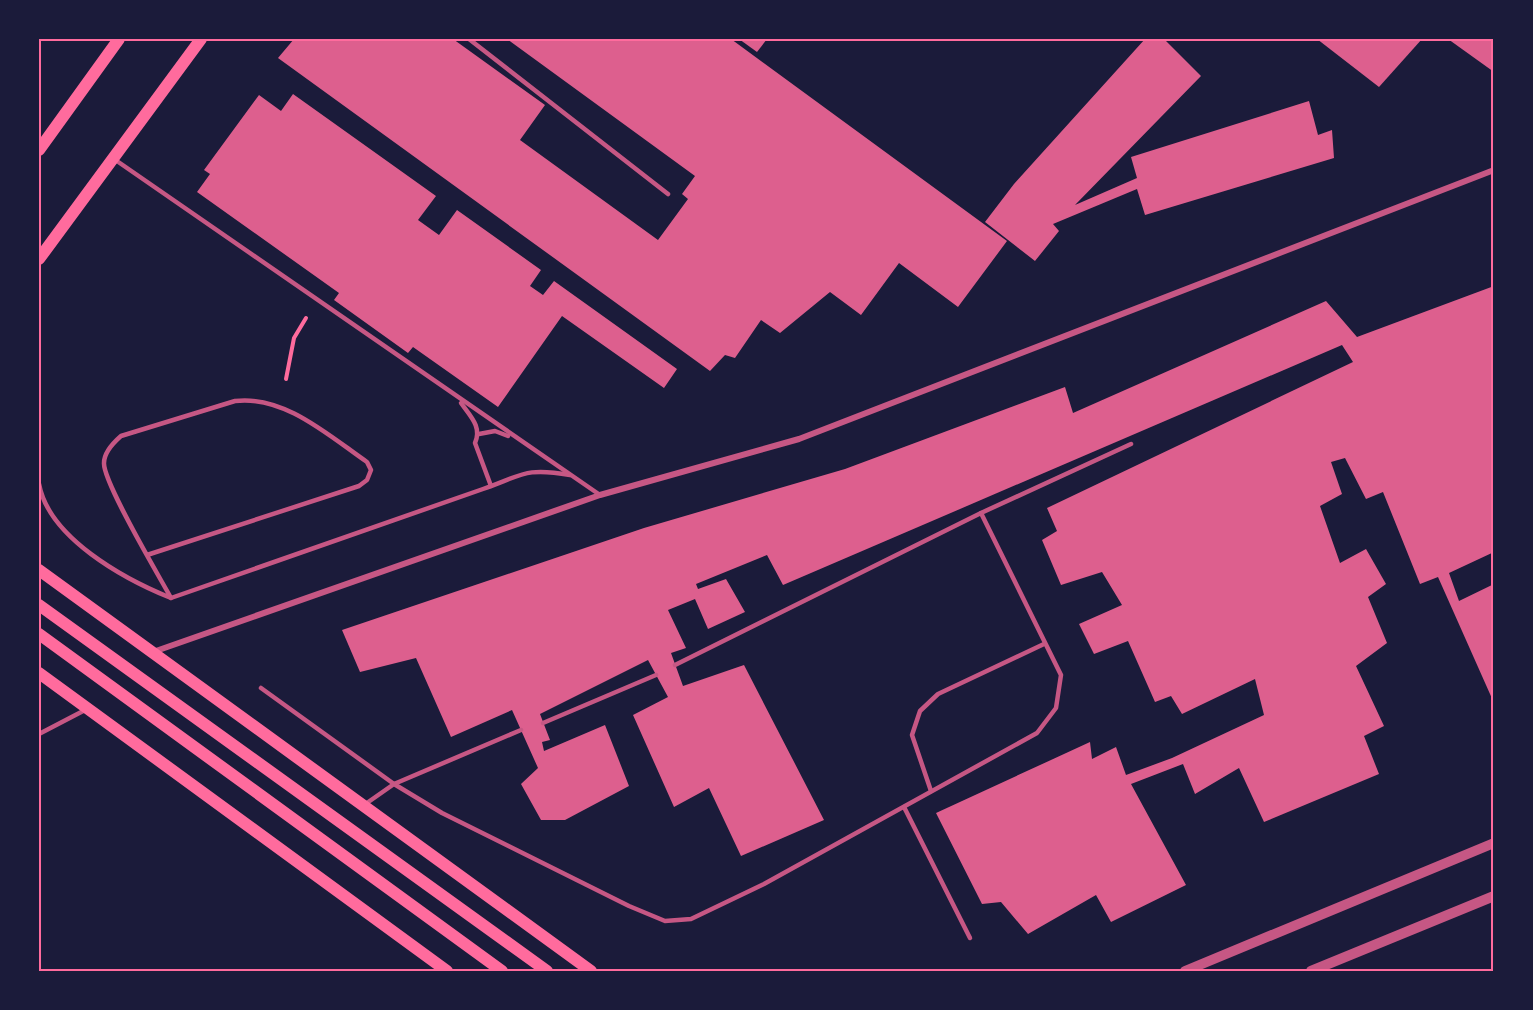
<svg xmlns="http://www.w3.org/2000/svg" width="1533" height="1010" viewBox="0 0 1533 1010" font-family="'PT Sans',sans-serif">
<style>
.building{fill:#dd5f8e}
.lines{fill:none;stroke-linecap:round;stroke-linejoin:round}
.path{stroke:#ff6b9d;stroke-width:4}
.service{stroke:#c65784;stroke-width:4.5}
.minor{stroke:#c65784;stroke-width:6}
.tertiary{stroke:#c65784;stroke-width:10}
.secondary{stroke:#ff6b9d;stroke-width:12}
.neatline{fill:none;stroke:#ff6b9d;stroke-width:2}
</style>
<rect width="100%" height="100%" fill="#1b1b3a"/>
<g class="building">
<path d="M294 39H453L545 105 520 140 658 240 688 199 682 194 695 176 507 39H731L1007 241 958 307 899 263 861 315 830 292 780 333 761 320 735 358 725 355 710 371 278 58Z"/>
<path d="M739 39H767L757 52Z"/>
<path d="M1145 39H1164L1201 76 1075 205 1137 178 1131 157 1309 101 1318 135 1332 130 1334 158 1145 215 1137 189 1053 224 1059 231 1035 261 985 222 1014 184Z"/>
<path d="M1317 39H1422L1379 87Z"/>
<path d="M1448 39H1494V72Z"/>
<path d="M293 94 436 196 418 220 439 235 457 210 541 270 530 286 543 295 554 281 677 369 664 388 562 316 498 407 413 347 408 353 334 300 339 293 197 192 210 174 204 170 259 95 281 111Z"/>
<path d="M1494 286V552L1449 573 1459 601 1494 584V703L1438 577 1420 584 1383 492 1366 499 1345 458 1331 462 1342 494 1320 506 1340 563 1366 549 1386 584 1368 597 1387 643 1356 666 1384 726 1364 736 1379 774 1264 822 1239 768 1195 794 1183 764 1131 784 1186 885 1111 922 1096 895 1028 934 1001 902 982 904 936 813 1090 742 1092 759 1116 747 1126 775 1172 758 1264 715 1255 679 1182 714 1171 696 1155 702 1128 641 1094 654 1079 624 1122 605 1102 572 1061 585 1042 540 1057 531 1047 508 1353 362 1342 345 783 585 767 555 696 584 698 589 726 579 745 612 708 629 695 599 668 610 686 648 671 653 683 686 744 665 824 820 741 856 709 788 674 807 633 715 668 697 648 660 540 714 550 740 542 742 544 751 605 725 629 786 565 820H541L521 784 538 768 512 710 451 737 416 658 360 672 342 630 644 528 845 469 1065 387 1073 413 1326 301 1357 337Z"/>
</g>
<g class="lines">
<path class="path" d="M286 379 294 338 306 318"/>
<g class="service">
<path d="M469 39 668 194"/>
<path d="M114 159 600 495"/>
<path d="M461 403C471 417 482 427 475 443L491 486"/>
<path d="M479 434 495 431 508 436"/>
<path d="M39 484C49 538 124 579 171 598"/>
<path d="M147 555 359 486 367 480 371 470 367 462C328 435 284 395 235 401L121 436C113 443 104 452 104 463 103 482 159 576 171 598L483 489C523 475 525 467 570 475"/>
<path d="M675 665 981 513 1131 444"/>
<path d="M261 688 394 784 521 730"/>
<path d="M543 723 656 675"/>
<path d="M39 734 87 709"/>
<path d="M931 791 912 735 920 711 938 694 1044 644"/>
<path d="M364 805 394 784 442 813 629 906 665 921 691 919 764 884 1037 733 1056 708 1061 675 981 513"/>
<path d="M904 807 970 938"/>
</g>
<path class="minor" d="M153 652 600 495 799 439 1494 170"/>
<g class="tertiary">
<path d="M1185 971 1494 843"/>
<path d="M1311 971 1494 896"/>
</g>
<g class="secondary">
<path d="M39 150 119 39"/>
<path d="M39 259 201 39"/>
<path d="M39 570 591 971"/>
<path d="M39 605 547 971"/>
<path d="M39 634 502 971"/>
<path d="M39 673 447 971"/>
</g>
</g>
<rect width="1533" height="1010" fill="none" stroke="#1b1b3a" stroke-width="81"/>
<rect x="40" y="40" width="1452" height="930" class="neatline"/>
</svg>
